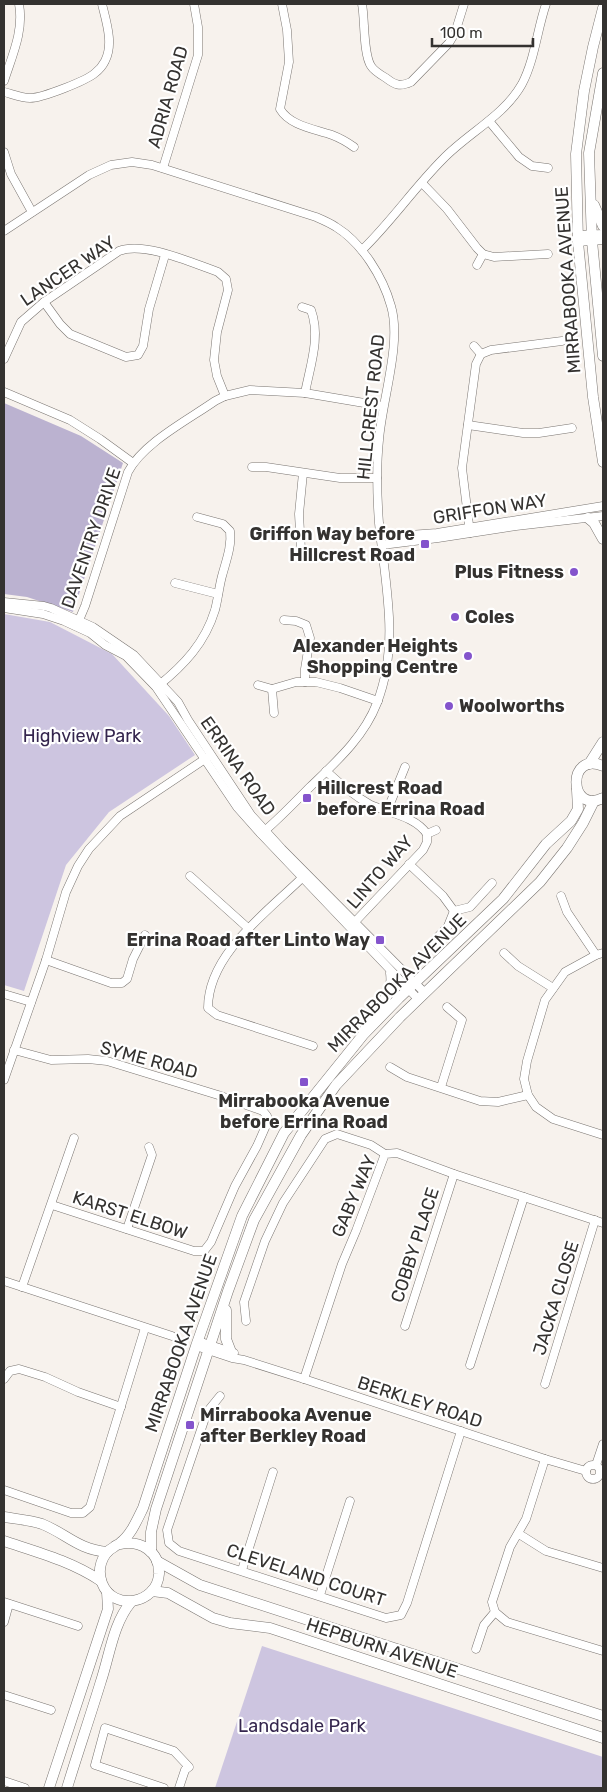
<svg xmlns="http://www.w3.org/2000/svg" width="607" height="1792" viewBox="0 0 607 1792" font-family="Rubik,sans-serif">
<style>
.green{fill:#cdc5e0}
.forest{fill:#bbb2d0}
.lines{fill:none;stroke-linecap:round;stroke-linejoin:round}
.minor-casing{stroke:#7a7571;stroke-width:9}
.major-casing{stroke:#7a7571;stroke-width:11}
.minor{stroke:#fff;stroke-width:8}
.major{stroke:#fff;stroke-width:10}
.poi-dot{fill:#8454cc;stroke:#fff;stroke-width:2}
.labels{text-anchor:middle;stroke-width:4.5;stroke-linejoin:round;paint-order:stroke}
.street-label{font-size:18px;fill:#343230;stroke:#fff}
.poi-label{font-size:18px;font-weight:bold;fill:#343230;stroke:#fff;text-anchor:end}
.park-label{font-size:18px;fill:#35264e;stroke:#fff}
</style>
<rect width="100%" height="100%" fill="#f7f2ed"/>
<g class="green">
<path d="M4 614 50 622 112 654 169 716 195 755 109 812 66 865 24 991 4 985Z"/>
<path d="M262 1646 603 1757V1788H215Z"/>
</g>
<path class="forest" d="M4 403 81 436 123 463 73 612 27 597 4 594Z"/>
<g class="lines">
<g class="minor-casing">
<g id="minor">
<path d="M282 4 287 30 289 62 280 109C290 126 315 129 332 135 340 138 347 142 354 147"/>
<path d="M362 4C365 19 363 54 371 66 374 71 381 75 386 78 395 85 400 87 411 82L449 43 455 33 464 4"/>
<path d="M4 81C12 56 24 31 19 4"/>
<path d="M4 92C12 94 21 98 30 98 42 98 86 81 95 73 99 70 103 65 105 61 114 44 106 21 102 4"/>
<path d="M489 121 519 157 532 166 548 168"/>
<path d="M4 152 11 174 32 212"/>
<path d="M163 168 198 55V27L194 4"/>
<path d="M422 183 447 209 477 248 483 254 494 257 548 254"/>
<path d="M4 231 89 175 111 165 132 162 152 165 316 217C323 220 330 223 336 227 362 243 383 277 391 306 402 343 382 400 379 440 376 468 377 496 379 523 385 583 400 644 377 703 364 737 336 762 310 787 294 803 278 820 261 834"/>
<path d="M578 235 603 234"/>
<path d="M578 242 603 240"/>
<path d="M362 250C391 222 414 188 443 159 468 133 504 116 522 84 535 59 537 30 546 4"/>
<path d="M477 265 483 254"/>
<path d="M44 302 60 324 70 334 126 357 138 355 143 346 149 309 165 255"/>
<path d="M302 307 311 310C321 337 310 366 305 393"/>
<path d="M474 346 481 354"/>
<path d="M4 359 21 322 44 302 119 251C144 241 192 263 218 272L226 279 228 290 217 332 214 360 217 376 225 396"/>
<path d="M4 392 70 420 100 439 133 463"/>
<path d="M468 425 523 433H539L572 428"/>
<path d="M252 467H266L340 478H377"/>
<path d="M470 533 462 468 476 364 481 354 491 350 562 341"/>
<path d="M381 537 437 533 603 506"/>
<path d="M382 545 438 538 516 526 603 516"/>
<path d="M301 550 299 514 303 473"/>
<path d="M175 583 218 594"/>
<path d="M4 602 44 606 51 608 93 627 134 655 178 702 188 720 251 815 282 849 424 992"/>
<path d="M4 608 43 614 64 621 90 633 105 645 126 656 156 687 237 807 261 834 418 999"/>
<path d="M284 620 296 621 306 625 310 638 305 669V682"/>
<path d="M77 625 85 606 128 472C143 443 188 420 215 401L225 396 250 390 305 393 382 406"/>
<path d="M258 685 272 689 296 682H316L340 688 378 701"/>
<path d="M158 686C184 665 205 643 215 610 218 599 219 587 222 576 226 561 232 546 230 531L223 524 197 517"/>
<path d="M272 689 274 713"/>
<path d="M326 771C339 783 353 795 369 804 388 813 415 816 427 834V842L423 850 351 926"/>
<path d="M387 811 405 767"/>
<path d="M427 834 436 830"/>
<path d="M409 864 443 896 454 911"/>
<path d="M305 875C269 911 208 953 208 1008L217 1015 313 1046"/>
<path d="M190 876 249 929"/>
<path d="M561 896 567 912 596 955"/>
<path d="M433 942 448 926 454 911 470 907 492 883"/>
<path d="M504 953 518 966 553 988"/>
<path d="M603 953 596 955 565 972 545 1000 527 1061 524 1079 528 1095 536 1107 553 1119 603 1135"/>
<path d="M46 960 111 983H122L127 979 133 959 145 935"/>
<path d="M4 994 31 1002"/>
<path d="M14 1050 51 1060 88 1059 107 1061 218 1095 263 1111 267 1116 268 1121 257 1146 235 1186 211 1242 204 1251H194L52 1205"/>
<path d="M390 1067 407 1077 480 1101 498 1102 528 1095"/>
<path d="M4 1080 46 960 66 892 78 866 89 849 120 816 208 757"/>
<path d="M441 1087 462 1020 447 1007"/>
<path d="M127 1229 152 1155 149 1147"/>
<path d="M4 1281 172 1336"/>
<path d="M22 1287 74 1138"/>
<path d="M246 1321 244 1302 265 1241 283 1203 325 1139 337 1134 371 1145 385 1154"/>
<path d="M405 1326 454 1174"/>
<path d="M198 1341 234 1353"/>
<path d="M196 1346 232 1358 244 1360 304 1379 545 1459 586 1471"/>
<path d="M470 1365 524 1197"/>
<path d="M4 1379 10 1371 19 1369 45 1377 78 1392 121 1407"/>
<path d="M304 1379 342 1264 356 1231 385 1154 397 1153 454 1174 603 1223"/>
<path d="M545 1384 595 1220"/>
<path d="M220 1396 207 1412 167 1530 169 1543 179 1551 386 1618 401 1615 407 1603 461 1431"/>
<path d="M545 1459 526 1519 510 1547 492 1602 495 1612 507 1622 603 1651"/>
<circle cx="593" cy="1472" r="7"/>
<path d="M596 1465 603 1444"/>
<path d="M4 1490 71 1513H83L90 1507 145 1328"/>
<path d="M519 1534 546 1551 603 1568"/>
<path d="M242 1570 273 1472"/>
<path d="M320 1595 350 1501"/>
<path d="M4 1602 78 1626"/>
<path d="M4 1622 9 1604"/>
<path d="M476 1649 484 1625 495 1612"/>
<path d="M4 1695 51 1710"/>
<path d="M4 1781 25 1788"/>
<path d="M164 1788 95 1765 105 1728 174 1751 189 1767 185 1770 179 1788"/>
</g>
</g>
<g class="major-casing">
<g id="major">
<path d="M603 8 593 47 584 91 576 154 578 242 593 397 603 462"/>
<path d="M603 73 589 153 592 241 603 356"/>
<path d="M594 205 603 226"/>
<path d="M588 518 594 523 603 539"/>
<path d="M589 764 603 742"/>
<path d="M603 766C567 750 568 815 603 798"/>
<path d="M364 1032C366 1027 367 1021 370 1017 381 1000 394 997 391 973"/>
<path d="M226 1310V1339L231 1352"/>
<path d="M4 1517C17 1519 30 1520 42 1524 67 1534 77 1549 107 1552"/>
<path d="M4 1541C37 1552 71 1561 101 1581"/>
<path d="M120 1544C140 1540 160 1551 159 1574 157 1604 113 1612 102 1583 97 1570 101 1554 114 1547 114 1546 120 1544 120 1543 131 1535 137 1520 143 1508L196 1346 242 1216 284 1133 363 1035 399 998 503 899 546 844 571 821 578 809 577 790"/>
<path d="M151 1552V1532L156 1509 228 1291 254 1220 301 1135 336 1085 400 1017 540 882 567 848 583 823 594 801"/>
<path d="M157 1561 200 1585 603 1716"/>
<path d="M152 1591 168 1593 213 1618 230 1623 270 1628 603 1738"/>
<path d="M49 1788 108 1609 107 1592"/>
<path d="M67 1788C78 1752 90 1717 101 1681 110 1654 113 1624 131 1602"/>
</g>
</g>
<use href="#minor" class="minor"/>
<use href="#major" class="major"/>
</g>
<g class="poi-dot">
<rect x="420" y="539" width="10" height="10" rx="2.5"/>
<circle cx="574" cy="572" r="5"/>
<circle cx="455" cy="617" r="5"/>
<circle cx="468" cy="656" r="5"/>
<circle cx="449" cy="706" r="5"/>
<rect x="302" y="793" width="10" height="10" rx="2.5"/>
<rect x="375" y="935" width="10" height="10" rx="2.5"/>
<rect x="299" y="1077" width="10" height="10" rx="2.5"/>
<rect x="185" y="1420" width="10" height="10" rx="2.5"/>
</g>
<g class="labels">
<g class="street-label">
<text transform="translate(168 97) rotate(-74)" y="6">ADRIA ROAD</text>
<text transform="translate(68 271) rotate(-34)" y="6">LANCER WAY</text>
<text transform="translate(568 280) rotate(-94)" y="6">MIRRABOOKA AVENUE</text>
<text transform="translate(371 407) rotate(-84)" y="6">HILLCREST ROAD</text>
<text transform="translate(490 509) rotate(-9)" y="6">GRIFFON WAY</text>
<text transform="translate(91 538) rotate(-71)" y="6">DAVENTRY DRIVE</text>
<text transform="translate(238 766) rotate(55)" y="6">ERRINA ROAD</text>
<text transform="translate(380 872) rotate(-49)" y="6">LINTO WAY</text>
<text transform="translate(397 983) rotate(-45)" y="6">MIRRABOOKA AVENUE</text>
<text transform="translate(149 1060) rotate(15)" y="6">SYME ROAD</text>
<text transform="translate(354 1196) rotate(-67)" y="6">GABY WAY</text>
<text transform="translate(130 1215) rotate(18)" y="6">KARST ELBOW</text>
<text transform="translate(415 1245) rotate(-72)" y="6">COBBY PLACE</text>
<text transform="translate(556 1298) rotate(-73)" y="6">JACKA CLOSE</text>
<text transform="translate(181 1343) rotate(-71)" y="6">MIRRABOOKA AVENUE</text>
<text transform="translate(420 1402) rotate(18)" y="6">BERKLEY ROAD</text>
<text transform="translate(306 1575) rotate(18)" y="6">CLEVELAND COURT</text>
<text transform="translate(382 1648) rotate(18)" y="6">HEPBURN AVENUE</text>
</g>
<g class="poi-label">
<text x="415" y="540">Griffon Way before<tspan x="415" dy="21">Hillcrest Road</tspan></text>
<text x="564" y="578">Plus Fitness</text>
<text x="465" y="623" text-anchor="start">Coles</text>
<text x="458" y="652">Alexander Heights<tspan x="458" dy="21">Shopping Centre</tspan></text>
<text x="459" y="712" text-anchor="start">Woolworths</text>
<text x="317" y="794" text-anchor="start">Hillcrest Road<tspan x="317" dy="21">before Errina Road</tspan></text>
<text x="370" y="946">Errina Road after Linto Way</text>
<text x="304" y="1107" text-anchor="middle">Mirrabooka Avenue<tspan x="304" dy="21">before Errina Road</tspan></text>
<text x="200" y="1421" text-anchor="start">Mirrabooka Avenue<tspan x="200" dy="21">after Berkley Road</tspan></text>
</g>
<g class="park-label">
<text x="82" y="742">Highview Park</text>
<text x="302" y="1732">Landsdale Park</text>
</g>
</g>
<rect width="607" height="1792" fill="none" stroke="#343230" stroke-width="10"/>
<path d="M432 38v8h101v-8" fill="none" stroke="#343230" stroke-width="2.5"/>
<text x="440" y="38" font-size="15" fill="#343230" stroke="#ffffff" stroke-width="4" paint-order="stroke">100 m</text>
</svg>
